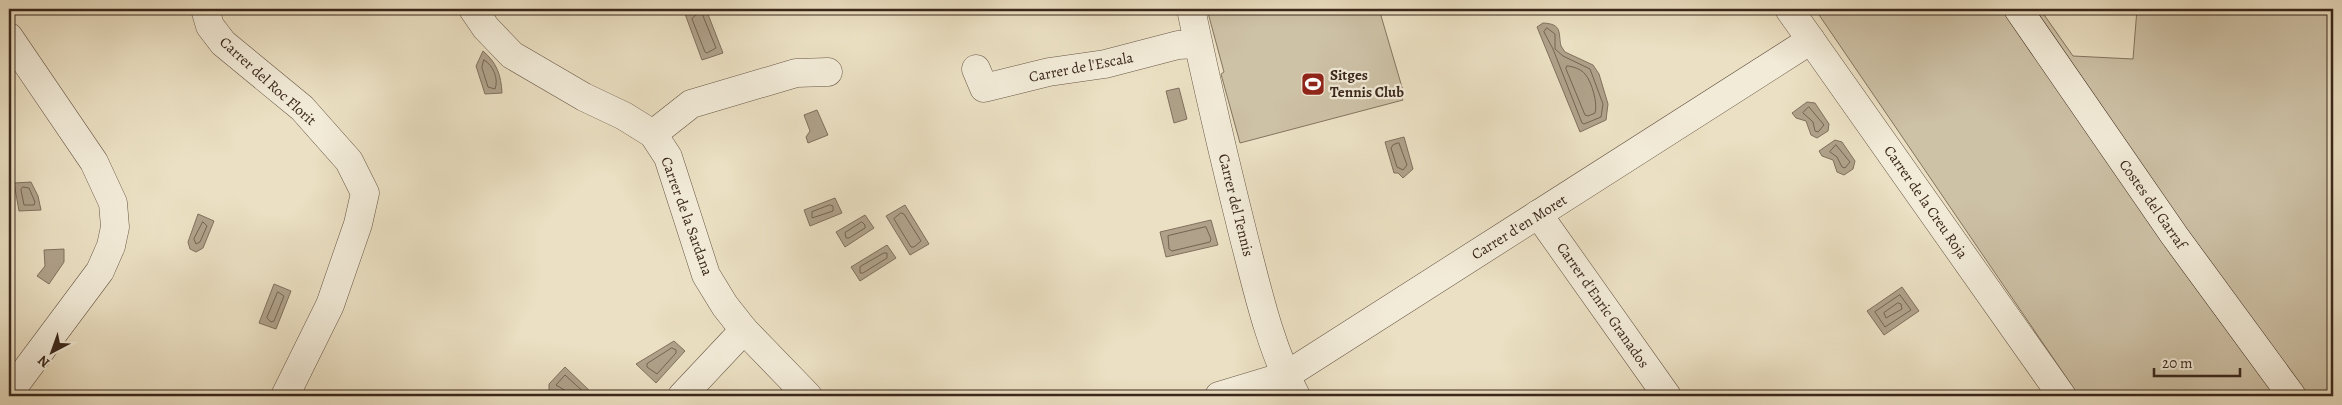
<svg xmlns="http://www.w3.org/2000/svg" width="2342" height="405" viewBox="0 0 2342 405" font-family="Alegreya,serif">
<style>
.green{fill:#cdc1a6;stroke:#847460}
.water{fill:#afa18a;stroke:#80705e}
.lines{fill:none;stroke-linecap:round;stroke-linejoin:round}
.shore{stroke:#746452;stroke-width:1}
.minor-casing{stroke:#665545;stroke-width:29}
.secondary-casing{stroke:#3a271b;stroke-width:29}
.minor{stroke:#f2ebd8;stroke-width:28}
.secondary{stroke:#f2ebd8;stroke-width:28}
.labels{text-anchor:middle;stroke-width:4.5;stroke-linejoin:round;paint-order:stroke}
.street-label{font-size:15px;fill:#3a271b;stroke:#f2ebd8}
.poi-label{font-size:15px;font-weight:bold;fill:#3a271b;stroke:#f2ebd8;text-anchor:start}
</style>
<rect width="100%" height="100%" fill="#ebe0c3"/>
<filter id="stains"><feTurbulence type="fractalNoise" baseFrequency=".004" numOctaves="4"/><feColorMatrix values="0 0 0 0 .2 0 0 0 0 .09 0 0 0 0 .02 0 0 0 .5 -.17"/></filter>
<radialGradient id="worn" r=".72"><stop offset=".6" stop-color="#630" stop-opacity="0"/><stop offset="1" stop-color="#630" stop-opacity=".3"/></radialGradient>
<g class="green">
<path d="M1207 9H1379L1404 94 1401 95 1403 100 1240 143 1221 74 1224 72Z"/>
<path d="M1815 9H2040L2073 56 2133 59 2137 9H2333V396H2079Z"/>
</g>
<g class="water">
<path d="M699 9H706L723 53 702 60 685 14Z"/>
<path d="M1543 23C1563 24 1558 33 1561 46L1565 52 1593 65 1599 74 1608 104 1606 120 1580 132 1537 27Z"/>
<path d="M483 51C497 63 501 75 502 93L485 94 476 66Z"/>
<path d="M1179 88 1187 119 1174 123 1166 91Z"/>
<path d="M1807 102 1815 103 1829 124 1828 131 1817 138 1811 135 1806 121 1796 118 1792 113Z"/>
<path d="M817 110 828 135 808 143 806 137 810 131 804 115Z"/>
<path d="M1404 137 1413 169 1403 178 1398 173H1394L1385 142Z"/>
<path d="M1835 140 1842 142 1855 161 1853 169 1844 175 1837 172 1833 160 1822 156 1819 151Z"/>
<path d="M31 182 38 196 41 210 19 211 14 183Z"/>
<path d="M835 198 842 213 810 226 804 210Z"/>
<path d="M905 205 929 244 910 255 886 216Z"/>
<path d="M198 214 214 221 203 248 196 252 190 249 188 242Z"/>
<path d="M865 215 874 228 845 247 836 232Z"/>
<path d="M1211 220 1218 245 1166 257 1160 232Z"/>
<path d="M887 245 896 258 860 281 851 267Z"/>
<path d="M64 249V262L49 284 37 276 45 266 44 250Z"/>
<path d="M274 284 291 291 276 329 259 323Z"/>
<path d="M1902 287 1919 311 1884 335 1867 311Z"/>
<path d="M674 341 685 351 656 383 636 364Z"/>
<path d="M565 367 593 394 591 396H564L560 392 555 393 549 390V384Z"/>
</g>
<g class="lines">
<g class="shore">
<path d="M701 11 716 48 707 53 705 52 692 19Z"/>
<path d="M1547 28 1555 34V49L1563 56 1590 69 1603 104 1601 117 1584 124 1582 123 1553 49 1544 32Z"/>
<path d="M484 60C493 65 499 79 495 89L488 87 482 68Z"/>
<path d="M1567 66C1572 66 1581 69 1585 74 1592 82 1598 104 1595 113L1588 116 1585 115 1566 69Z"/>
<path d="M1809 107 1824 125 1818 132 1815 131 1813 122 1803 113Z"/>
<path d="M1399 143 1407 165 1403 170 1397 167 1391 148 1393 145Z"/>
<path d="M1836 145 1850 162 1845 168 1842 167 1837 157 1830 152Z"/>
<path d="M23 187 29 188 35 202 34 205H24L21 190Z"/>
<path d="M830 205 833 206V211L812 218V212Z"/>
<path d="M901 213 904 214 921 241 914 247H911L894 219Z"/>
<path d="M203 222 207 226 200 242 196 244 194 239Z"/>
<path d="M862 222 865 225V228L849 238H846L845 233Z"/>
<path d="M1206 227 1211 239 1210 242 1172 251 1169 249 1168 236Z"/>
<path d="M884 253H887V258L863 273H860V267Z"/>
<path d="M278 292 284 296 274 321 271 322 267 318Z"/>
<path d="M1900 295 1911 310 1885 327 1875 312Z"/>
<path d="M1898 303 1901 304 1902 309 1886 318 1884 313Z"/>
<path d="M672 348 676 350V353L657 374 647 367V364Z"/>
<path d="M567 396 566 391 556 385 565 375 588 396"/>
</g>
<g class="minor-casing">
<g id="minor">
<path d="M205 9 210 26 223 43 302 108 349 161 365 193 358 224 330 305 285 396"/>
<path d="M473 9 486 28 512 55 584 97 624 116 653 134 668 157 706 275 725 306 744 330 808 396"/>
<path d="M1191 9C1207 85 1225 162 1244 238 1258 292 1270 347 1296 396"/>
<path d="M1789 9 2062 396"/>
<path d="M9 37 94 162 113 203 115 227 111 246 100 271 9 393"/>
<path d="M976 69 984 88 1049 72 1105 64 1178 45 1198 44"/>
<path d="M653 134 691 104 796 73 828 72"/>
<path d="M1538 214 1667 396"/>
<path d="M682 396 744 330"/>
<path d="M1219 396 1285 376 1811 40"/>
</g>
</g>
<g class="secondary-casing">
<path id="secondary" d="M2018 9 2174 235 2292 396"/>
</g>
<use href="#minor" class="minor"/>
<use href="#secondary" class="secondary"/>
</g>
<defs>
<g id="stadium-square" transform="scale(1.25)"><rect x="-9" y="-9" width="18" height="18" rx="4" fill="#8f2418" stroke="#f2ebd8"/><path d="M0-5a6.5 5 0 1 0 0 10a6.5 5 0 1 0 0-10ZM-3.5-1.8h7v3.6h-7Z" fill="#fff"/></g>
</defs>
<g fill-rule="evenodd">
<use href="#stadium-square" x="1313" y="84"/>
</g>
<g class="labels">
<g class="street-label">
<text transform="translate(1081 67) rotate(-11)" y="5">Carrer de l'Escala</text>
<text transform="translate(268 81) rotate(42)" y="5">Carrer del Roc Florit</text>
<text transform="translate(1926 202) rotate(55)" y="5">Carrer de la Creu Roja</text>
<text transform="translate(2153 204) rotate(55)" y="5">Costes del Garraf</text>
<text transform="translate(1236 205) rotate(76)" y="5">Carrer del Tennis</text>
<text transform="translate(687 216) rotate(70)" y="5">Carrer de la Sardana</text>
<text transform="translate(1519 227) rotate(-32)" y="5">Carrer d'en Moret</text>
<text transform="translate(1603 305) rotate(55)" y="5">Carrer d'Enric Granados</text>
</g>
<g class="poi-label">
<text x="1330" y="80">Sitges<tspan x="1330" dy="17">Tennis Club</tspan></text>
</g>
</g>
<rect width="2342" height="405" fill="none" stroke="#ebe0c3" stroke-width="30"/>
<rect x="10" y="10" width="2322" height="385" fill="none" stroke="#3a271b" stroke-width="2.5"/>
<rect x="15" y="15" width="2312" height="375" fill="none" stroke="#3a271b"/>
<g transform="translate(52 352) rotate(221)" stroke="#f2ebd8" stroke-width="4" paint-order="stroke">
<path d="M0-4L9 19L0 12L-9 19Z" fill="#3a271b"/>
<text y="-8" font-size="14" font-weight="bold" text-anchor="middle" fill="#3a271b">N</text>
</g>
<path d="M2154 368v8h86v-8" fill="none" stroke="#3a271b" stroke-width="2.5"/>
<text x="2162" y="368" font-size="15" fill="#3a271b" stroke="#f2ebd8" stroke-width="4" paint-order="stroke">20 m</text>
<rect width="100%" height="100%" filter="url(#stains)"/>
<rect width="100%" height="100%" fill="url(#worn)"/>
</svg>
